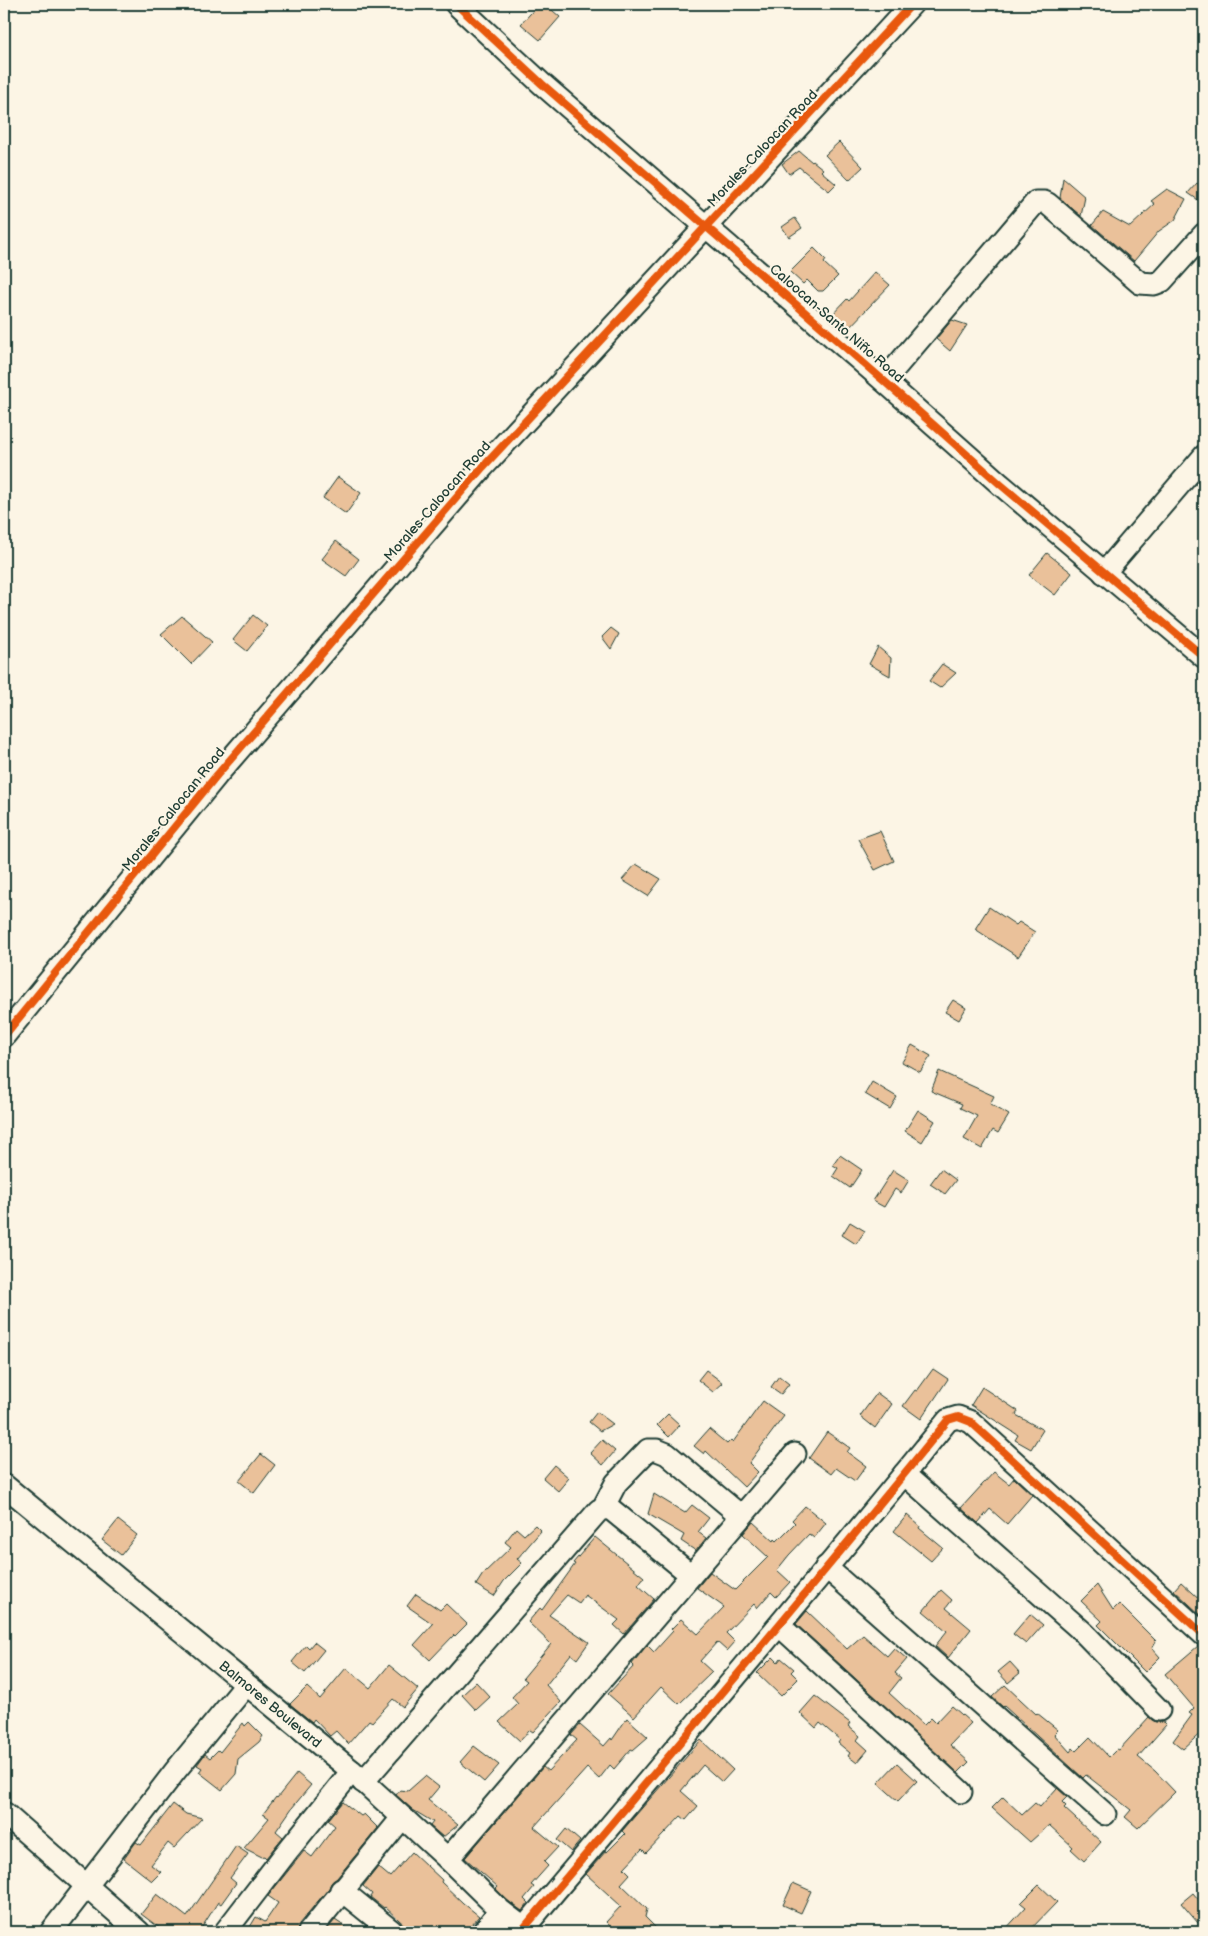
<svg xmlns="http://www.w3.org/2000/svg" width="1208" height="1936" viewBox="0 0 1208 1936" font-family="'Balsamiq Sans',sans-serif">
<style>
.building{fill:#eac19a;stroke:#1f3d34}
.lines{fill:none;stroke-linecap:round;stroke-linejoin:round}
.minor-casing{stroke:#1f3d34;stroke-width:25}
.minor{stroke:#fcf5e5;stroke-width:21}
.cycleway-casing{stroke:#fcf5e5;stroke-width:11}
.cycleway{stroke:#e8590c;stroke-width:8}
.labels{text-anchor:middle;stroke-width:4.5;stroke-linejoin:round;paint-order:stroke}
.street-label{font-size:14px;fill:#1f3d34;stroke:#fcf5e5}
</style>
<rect width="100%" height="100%" fill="#fcf5e5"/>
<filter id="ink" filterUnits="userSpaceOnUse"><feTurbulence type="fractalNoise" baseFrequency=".02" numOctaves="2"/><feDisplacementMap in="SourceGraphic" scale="10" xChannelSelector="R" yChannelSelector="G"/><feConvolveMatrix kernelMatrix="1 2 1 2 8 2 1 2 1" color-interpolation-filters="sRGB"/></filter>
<g filter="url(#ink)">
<g class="building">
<path d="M539 4H545L560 17 540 40 521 24Z"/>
<path d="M839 142 863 167 849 180 825 155Z"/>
<path d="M799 151 812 162 813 161 823 169 821 171 836 184 829 191 799 167 789 174 782 164Z"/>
<path d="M1063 178 1085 197 1081 216 1060 198Z"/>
<path d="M1197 183 1204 188V204L1188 193Z"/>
<path d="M1167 189 1186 199 1175 220 1159 231 1134 261 1092 225 1103 212 1130 227 1155 204 1151 201Z"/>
<path d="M795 218 802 228 789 237 782 227Z"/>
<path d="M814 248 826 260 824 263 838 276 823 291H818L807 280 803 284 790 272Z"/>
<path d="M875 272 890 285 846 331 830 317 847 299 849 301Z"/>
<path d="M952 320 967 325 950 351 936 339Z"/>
<path d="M338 477 361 493 346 514 323 498Z"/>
<path d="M336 541 359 559 346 576 322 559Z"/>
<path d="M1047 553 1072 573 1055 595 1029 575Z"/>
<path d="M253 615 267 626 247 651 233 640Z"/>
<path d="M182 616 212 642 191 664 161 634Z"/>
<path d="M611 628 619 634 611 649 602 637Z"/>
<path d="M878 647 891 658 890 676 869 664Z"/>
<path d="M942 664 956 673 940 688 929 681Z"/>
<path d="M880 831 894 861 875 870 858 839Z"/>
<path d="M636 864 661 879 648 896 622 880Z"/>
<path d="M989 907 1016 925 1019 922 1035 932 1018 957 975 929Z"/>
<path d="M953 1000 966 1008 959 1020 945 1012Z"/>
<path d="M912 1045 931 1056 920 1072 902 1062Z"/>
<path d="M939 1071 994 1096 990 1104 1009 1115 998 1133 993 1130 982 1149 964 1139 977 1116 960 1108 962 1104 931 1091Z"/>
<path d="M872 1082 897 1097 890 1109 865 1094Z"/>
<path d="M918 1110 935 1121 922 1142 905 1131Z"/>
<path d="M840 1155 862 1170 850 1188 833 1176 838 1168 833 1165Z"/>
<path d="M941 1169 956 1180 945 1194 930 1184Z"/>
<path d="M893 1170 909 1180 901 1193 895 1189 884 1207 873 1201Z"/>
<path d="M850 1222 865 1231 856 1244 842 1235Z"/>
<path d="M933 1369 948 1379 921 1419 903 1406 915 1390 917 1391Z"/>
<path d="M706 1370 723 1383 713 1392 698 1380Z"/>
<path d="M779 1376 789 1384 781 1394 771 1387Z"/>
<path d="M982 1387 1018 1411 1016 1415 1043 1430 1031 1449 1015 1440 1018 1435 971 1405Z"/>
<path d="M877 1393 892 1404 875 1428 860 1416Z"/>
<path d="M763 1401 784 1416 749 1463 758 1472 744 1487 706 1451 704 1454 694 1446 709 1429 727 1444 731 1440 733 1442Z"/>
<path d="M597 1412 613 1424 600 1431 589 1422Z"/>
<path d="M668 1414 680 1425 669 1437 657 1425Z"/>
<path d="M827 1432 850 1448 847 1452 866 1466 855 1481 836 1468 831 1474 809 1458Z"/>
<path d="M602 1440 615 1451 603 1465 590 1453Z"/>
<path d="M261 1454 275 1465 254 1493 239 1481Z"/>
<path d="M554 1465 569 1478 558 1491 543 1478Z"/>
<path d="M994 1472 1009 1484 1014 1478 1032 1495 1007 1524 990 1509 978 1523 961 1508Z"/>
<path d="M654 1494 685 1513 692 1505 709 1518 698 1532 706 1538 696 1551 681 1541 684 1535 648 1514Z"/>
<path d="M805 1506 826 1523 814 1538 809 1534 789 1555 777 1570 790 1582 776 1597 771 1592 757 1608 754 1604 726 1633 735 1642 727 1651 717 1642 700 1661 712 1672 679 1704 661 1687 634 1717 608 1694 634 1666 632 1664 647 1645 654 1652 673 1631 671 1629 681 1619 698 1634 724 1607 697 1588 710 1572 735 1590 768 1557 743 1534 753 1522 774 1541 775 1539 777 1541 795 1523 792 1520Z"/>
<path d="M907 1515 920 1526 919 1528 943 1548 931 1561 894 1531Z"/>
<path d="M118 1520 137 1535 121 1555 102 1540Z"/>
<path d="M535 1525 541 1531 517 1559 522 1563 504 1581 494 1596 476 1585 483 1574 511 1547 505 1542 516 1528 524 1535Z"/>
<path d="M595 1537 644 1577 638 1585 654 1599 624 1634 614 1625 619 1620 585 1595 579 1603 567 1595 549 1615 589 1642 577 1659 571 1654 546 1685 561 1702 533 1732 530 1730 520 1741 499 1722 518 1704 512 1697 527 1681 523 1678 551 1644 528 1622 540 1608 542 1610 575 1564 573 1563Z"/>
<path d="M1181 1582 1204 1603V1618L1174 1590Z"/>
<path d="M1097 1585 1113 1610 1119 1604 1156 1641 1152 1648 1160 1657 1145 1672 1098 1625 1102 1621 1081 1601Z"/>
<path d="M941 1590 952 1600 946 1608 971 1629 948 1658 935 1646 947 1631 923 1611Z"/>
<path d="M416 1594 440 1610 446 1604 467 1624 455 1636 454 1635 430 1660 414 1645 433 1624 407 1606Z"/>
<path d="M807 1611 847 1649 863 1635 887 1656 894 1648 907 1659 895 1673 901 1678 889 1693 924 1725 931 1718 936 1723 952 1706 971 1723 950 1745 969 1762 958 1773 796 1624Z"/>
<path d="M1030 1614 1043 1625 1026 1644 1013 1634Z"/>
<path d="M314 1642 324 1650 305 1673 292 1662 306 1645 309 1648Z"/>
<path d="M1198 1646 1204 1647V1730L1183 1749 1173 1741 1192 1715 1189 1713 1194 1708 1165 1674Z"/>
<path d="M773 1657 778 1662 781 1658 794 1669 791 1672 798 1679 781 1696 757 1673Z"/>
<path d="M1010 1662 1020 1673 1008 1683 998 1672Z"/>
<path d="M389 1665 418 1689 403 1707 393 1699 372 1722 369 1720 348 1744 336 1731 330 1736 314 1719 312 1722 290 1704 307 1687 320 1699 346 1668 370 1688Z"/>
<path d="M476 1682 490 1697 476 1710 462 1695Z"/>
<path d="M1005 1685 1036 1714 1037 1713 1058 1730 1054 1734 1070 1752 1073 1748 1076 1751 1090 1737 1109 1757 1117 1749 1119 1750 1149 1717 1155 1722H1163L1166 1725 1138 1757 1155 1771 1175 1792 1138 1828 1125 1817 1131 1810 1086 1775 1083 1778 1004 1706 1003 1707 992 1697Z"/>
<path d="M815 1696 850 1723 848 1726 860 1736 857 1740 868 1750 857 1763 848 1756 850 1753 838 1743 840 1740 820 1723 816 1728 800 1713Z"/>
<path d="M627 1718 648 1737 633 1750 631 1749 614 1769 610 1765 599 1779 587 1768 534 1827 558 1847 544 1862 548 1866 531 1885 534 1887 524 1899 528 1903 522 1911 508 1901 496 1889 498 1887 465 1858 543 1767 548 1771 577 1740 571 1735 580 1725 604 1746 611 1738 612 1740Z"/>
<path d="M249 1722 263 1736 259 1742 238 1759 236 1774 222 1790 199 1772 202 1768 197 1765 205 1754 210 1758 218 1750 220 1752 243 1723 245 1726Z"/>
<path d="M701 1740 733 1770 722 1782 703 1765 681 1791 698 1806 686 1820 681 1816 646 1853 642 1849 624 1868 630 1874 621 1884 647 1909 645 1917 660 1932H616L606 1922 621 1906 586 1874 606 1851 607 1852 625 1834 622 1831Z"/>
<path d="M474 1746 499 1765 484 1782 460 1762Z"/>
<path d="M897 1763 917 1781 898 1801 878 1783Z"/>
<path d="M297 1773 311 1785 292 1808 276 1831 283 1837 266 1858 264 1856 262 1857 244 1848 269 1818 263 1814 276 1797 277 1798Z"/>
<path d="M425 1776 439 1787 428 1800 458 1825 443 1837 430 1826 433 1822 413 1810 396 1795 400 1790 408 1791Z"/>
<path d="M1057 1788 1067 1797 1062 1802 1066 1806 1064 1808 1101 1842 1084 1861 1071 1849 1073 1847 1049 1825 1030 1842 992 1808 1003 1797 1022 1815 1035 1803 1040 1807Z"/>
<path d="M343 1802 361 1816 364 1814 378 1828 337 1878 331 1883 329 1888 299 1924 297 1932H247L256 1917 265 1922 278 1903 268 1896 304 1851 312 1857 335 1826 328 1820Z"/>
<path d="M173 1804 186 1814 202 1818 174 1848 168 1843 151 1865 161 1872 152 1881 124 1859 136 1842 141 1845Z"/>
<path d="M566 1829 580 1841 571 1852 557 1840Z"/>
<path d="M236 1846 248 1854 230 1878 236 1883 221 1904 218 1902 199 1932H165L141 1914 157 1894 187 1917Z"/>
<path d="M412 1852 442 1880 441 1882 463 1903 479 1916 465 1932H412L385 1907 384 1908 370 1897 372 1894 363 1886 378 1867 390 1877Z"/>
<path d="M793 1883 811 1891 801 1913 783 1905Z"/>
<path d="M1039 1885 1057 1902 1028 1932H1003L1026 1907 1021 1903Z"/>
<path d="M1193 1893 1204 1906V1930L1181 1903Z"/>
<path d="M335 1920 353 1932H325Z"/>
</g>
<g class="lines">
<g class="minor-casing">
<g id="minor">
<path d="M456 4 542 84 884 381 1000 484 1204 657"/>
<path d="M884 381 1036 202H1044L1048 204 1140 283 1154 284 1162 281 1204 234"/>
<path d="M1104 573 1204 456"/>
<path d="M4 1036 217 775 483 467 912 4"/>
<path d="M904 1474 1083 1632 1159 1710"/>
<path id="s1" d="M4 1485 352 1771 448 1859 500 1910 529 1932"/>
<path d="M603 1508 616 1483 648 1450H657L667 1454 741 1516"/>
<path d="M826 1567 1105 1814"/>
<path d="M780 1626 961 1792"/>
<path d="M363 1782 599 1510 608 1508 613 1511 691 1575"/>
<path d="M4 1813 139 1932"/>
<path d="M448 1859 795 1454"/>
<path d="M341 1890 393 1932"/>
<path d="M524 1928C666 1759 809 1592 948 1420L958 1417 971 1422 1204 1635"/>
<path d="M51 1932 176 1770 246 1685"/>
<path d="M225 1932 285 1854 352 1771"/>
<path d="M309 1932 402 1818"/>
<path d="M483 1932 500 1910"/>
</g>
</g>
<use href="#minor" class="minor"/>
<g class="cycleway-casing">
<g id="cycleway">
<path d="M456 4 542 84 884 381 1000 484 1204 657"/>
<path d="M4 1036 217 775 483 467 912 4"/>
<path d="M524 1928C666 1759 809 1592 948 1420L958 1417 971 1422 1204 1635"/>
</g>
</g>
<use href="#cycleway" class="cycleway"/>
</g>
</g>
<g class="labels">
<g class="street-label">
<text transform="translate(762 148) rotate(-47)" y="5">Morales-Caloocan Road</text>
<text transform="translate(837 323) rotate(41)" y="5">Caloocan-Santo Niño Road</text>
<text transform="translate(437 501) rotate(-49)" y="5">Morales-Caloocan Road</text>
<text transform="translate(173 809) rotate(-51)" y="5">Morales-Caloocan Road</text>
<text dy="5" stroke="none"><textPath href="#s1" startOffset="345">Balmores Boulevard</textPath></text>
</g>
</g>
<rect width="1208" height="1936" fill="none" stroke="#fcf5e5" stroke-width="20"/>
<rect x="10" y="10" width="1188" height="1916" fill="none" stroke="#1f3d34" stroke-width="2" filter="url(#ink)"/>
</svg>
